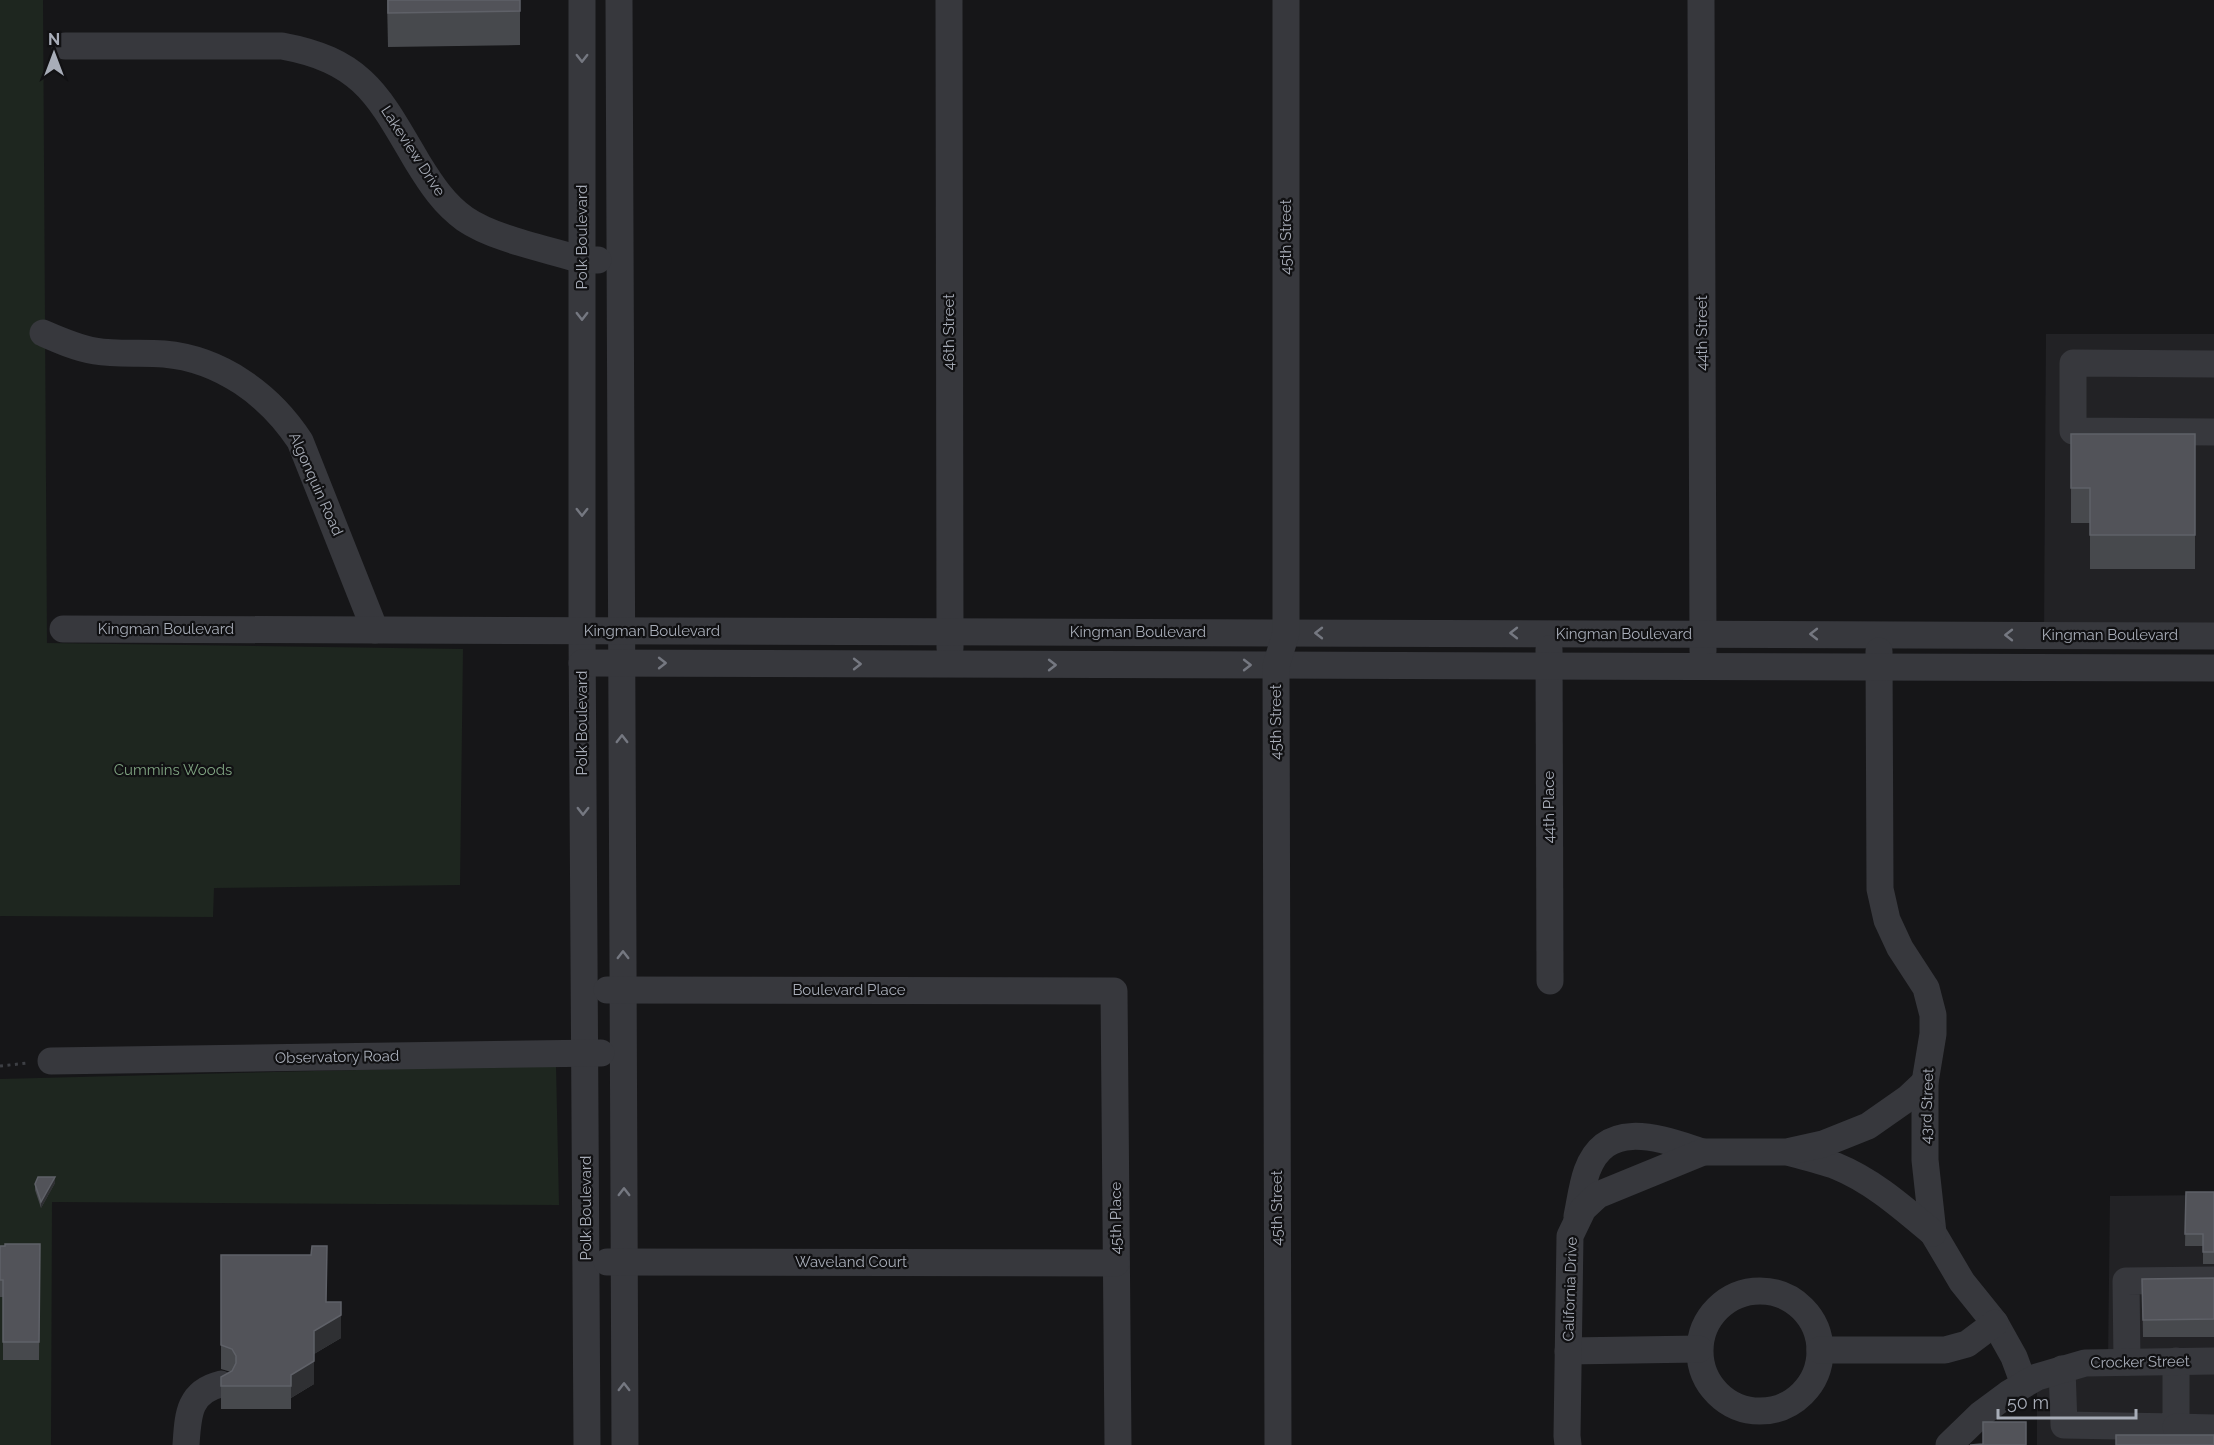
<svg xmlns="http://www.w3.org/2000/svg" width="2214" height="1445" viewBox="0 0 2214 1445" font-family="Raleway,sans-serif">
<style>
.built{fill:#222225}
.green{fill:#1e261f}
.lines{fill:none;stroke-linecap:round;stroke-linejoin:round}
.path{stroke:#3d3f44;stroke-width:3;stroke-dasharray:3 4.5;stroke-linecap:butt}
.minor{stroke:#37383d;stroke-width:27}
.wall{fill:#47494d}
.shaded-wall{fill:#2f3033}
.building{fill:#525359;stroke:#5f6168;stroke-width:1.5}
.oneway{stroke:#757881}
.labels{text-anchor:middle;stroke-width:4.5;stroke-linejoin:round;paint-order:stroke}
.street-label{font-size:15px;fill:#a8adb8;stroke:#111113}
.park-label{font-size:15px;fill:#7fa381;stroke:#111113}
</style>
<rect width="100%" height="100%" fill="#161618"/>
<g class="built">
<path d="M2046 334H2214V636L2044 635Z"/>
<path d="M2214 1195V1445H2037V1377L2108 1362 2110 1196Z"/>
</g>
<g class="green">
<path d="M0 0H43L47 643 463 649 460 885 214 888 213 917 0 916Z"/>
<path d="M556 1065 559 1205 52 1202 51 1445H0V1079Z"/>
</g>
<g class="lines">
<path class="path" d="M0 1066 28 1063"/>
<g class="minor">
<path d="M582 0V630L587 1445"/>
<path d="M619 0 625 1445"/>
<path d="M949 0 950 648"/>
<path d="M1701 0 1703 651"/>
<path d="M65 46H282C364 61 379 97 418 163 431 184 444 204 465 219 494 239 547 249 582 260H598"/>
<path d="M43 333C59 340 77 348 95 351 118 355 142 352 164 354 221 359 270 395 300 441L375 630"/>
<path d="M2214 364 2073 363V431L2214 432"/>
<path d="M63 629 2214 636"/>
<path d="M1549 649 1550 981"/>
<path d="M1879 651 1880 889 1887 920 1900 948 1926 988 1933 1015V1034L1925 1082V1160L1933 1233 1962 1282 1995 1323 2014 1357 2024 1384"/>
<path d="M582 663 2214 668"/>
<path d="M607 990 1114 991 1118 1445"/>
<path d="M51 1061 601 1053"/>
<path d="M1791 1153C1806 1157 1822 1161 1836 1166 1873 1181 1903 1208 1933 1233"/>
<path d="M1577 1216C1580 1202 1582 1185 1587 1171 1607 1116 1664 1140 1703 1152"/>
<path d="M607 1262 1116 1263"/>
<circle cx="1760" cy="1351" r="60"/>
<path d="M1820 1350H1945L1967 1344 1995 1323"/>
<path d="M1568 1351 1699 1349"/>
<path d="M2127 1362 2126 1281 2214 1280"/>
<path d="M2062 1369 2064 1425 2176 1427V1361"/>
<path d="M2176 1427 2214 1428"/>
<path d="M186 1445C188 1416 188 1392 221 1384"/>
<path d="M1278 1445 1276 666 1286 633V0"/>
<path d="M1568 1445 1567 1436 1570 1236 1583 1209 1598 1195 1703 1152H1787L1823 1144 1868 1126 1908 1098 1925 1082"/>
<path d="M1949 1445 1981 1414 2008 1394 2037 1377 2085 1363 2214 1361"/>
</g>
</g>
<g class="wall">
<path d="M387 0H520V45L388 47Z"/>
<path d="M2071 434H2195V569H2090V523H2071Z"/>
<path d="M55 1183 41 1208 35 1190V1184Z"/>
<path d="M2186 1192H2214V1264H2203V1246H2185Z"/>
<path d="M40 1244 39 1360H3V1297H0V1246Z"/>
<path d="M221 1255 326 1302 341 1338 314 1354V1384L291 1398V1409H221V1377L231 1372 221 1369Z"/>
<path d="M2214 1278V1337H2143L2142 1279Z"/>
</g>
<g class="shaded-wall">
<path d="M55 1177V1183L41 1208V1202Z"/>
<path d="M341 1302V1338L314 1354V1331Z"/>
<path d="M314 1361V1384L291 1398V1375Z"/>
</g>
<g class="building">
<path d="M388 0H520V11L388 13Z"/>
<path d="M2071 434H2195V535H2090V488H2071Z"/>
<path d="M38 1177H55L41 1202 35 1184Z"/>
<path d="M2186 1192H2214V1252H2203V1234H2185Z"/>
<path d="M5 1244H40L39 1342H3V1280H0V1246H5Z"/>
<path d="M312 1246H327L326 1302H341V1315L314 1331V1361L291 1375V1386H221V1377L232 1371 236 1363V1356L232 1349 221 1345V1255H311Z"/>
<path d="M2214 1278V1319L2143 1320 2142 1279Z"/>
<path d="M1983 1422H2026V1445H1970L1983 1444Z"/>
<rect x="2116" y="1435" width="98" height="10"/>
</g>
<defs><path id="oneway-chevron" d="M-2-3.5L2.5 0L-2 3.5" fill="none" stroke-width="1.6" stroke-linecap="round" stroke-linejoin="round" transform="scale(1.5)"/></defs>
<g class="oneway">
<use href="#oneway-chevron" transform="translate(582 58) rotate(90)"/>
<use href="#oneway-chevron" transform="translate(582 316) rotate(90)"/>
<use href="#oneway-chevron" transform="translate(582 512) rotate(90)"/>
<use href="#oneway-chevron" transform="translate(1319 633) rotate(-180)"/>
<use href="#oneway-chevron" transform="translate(1514 633) rotate(-180)"/>
<use href="#oneway-chevron" transform="translate(1814 634) rotate(-180)"/>
<use href="#oneway-chevron" transform="translate(2009 635) rotate(-180)"/>
<use href="#oneway-chevron" transform="translate(662 663)"/>
<use href="#oneway-chevron" transform="translate(857 664)"/>
<use href="#oneway-chevron" transform="translate(1052 665)"/>
<use href="#oneway-chevron" transform="translate(1247 665)"/>
<use href="#oneway-chevron" transform="translate(622 739) rotate(-90)"/>
<use href="#oneway-chevron" transform="translate(583 811) rotate(90)"/>
<use href="#oneway-chevron" transform="translate(623 955) rotate(-90)"/>
<use href="#oneway-chevron" transform="translate(624 1192) rotate(-90)"/>
<use href="#oneway-chevron" transform="translate(624 1387) rotate(-90)"/>
</g>
<g class="labels">
<g class="street-label">
<text transform="translate(413 151) rotate(57)" y="5">Lakeview Drive</text>
<text transform="translate(582 237) rotate(-90)" y="5">Polk Boulevard</text>
<text transform="translate(1286 237) rotate(-90)" y="5">45th Street</text>
<text transform="translate(949 332) rotate(-90)" y="5">46th Street</text>
<text transform="translate(1702 333) rotate(-90)" y="5">44th Street</text>
<text transform="translate(316 484) rotate(66)" y="5">Algonquin Road</text>
<text x="166" y="634">Kingman Boulevard</text>
<text x="652" y="636">Kingman Boulevard</text>
<text x="1138" y="637">Kingman Boulevard</text>
<text x="1624" y="639">Kingman Boulevard</text>
<text x="2110" y="640">Kingman Boulevard</text>
<text transform="translate(1276 722) rotate(-90)" y="5">45th Street</text>
<text transform="translate(582 723) rotate(-90)" y="5">Polk Boulevard</text>
<text transform="translate(1549 807) rotate(-90)" y="5">44th Place</text>
<text x="849" y="995">Boulevard Place</text>
<text transform="translate(337 1057) rotate(-1)" y="5">Observatory Road</text>
<text transform="translate(1927 1106) rotate(-88)" y="5">43rd Street</text>
<text transform="translate(586 1208) rotate(-90)" y="5">Polk Boulevard</text>
<text transform="translate(1277 1208) rotate(-90)" y="5">45th Street</text>
<text transform="translate(1116 1218) rotate(-90)" y="5">45th Place</text>
<text x="851" y="1267">Waveland Court</text>
<text transform="translate(1570 1289) rotate(-88)" y="5">California Drive</text>
<text transform="translate(2140 1362) rotate(-1)" y="5">Crocker Street</text>
</g>
<g class="park-label">
<text x="173" y="775">Cummins Woods</text>
</g>
</g>
<g transform="translate(54 54)" stroke="#111113" stroke-width="4.5" paint-order="stroke">
<path d="M0-4.5L10 22L0 15L-10 22Z" fill="#a8adb8"/>
<text y="-9" font-size="16" font-weight="bold" text-anchor="middle" fill="#a8adb8">N</text>
</g>
<path d="M1998 1409v9h138v-9" fill="none" stroke="#a8adb8" stroke-width="3"/>
<text x="2007" y="1409" font-size="18" fill="#a8adb8" stroke="#111113" stroke-width="4.5" paint-order="stroke">50 m</text>
</svg>
